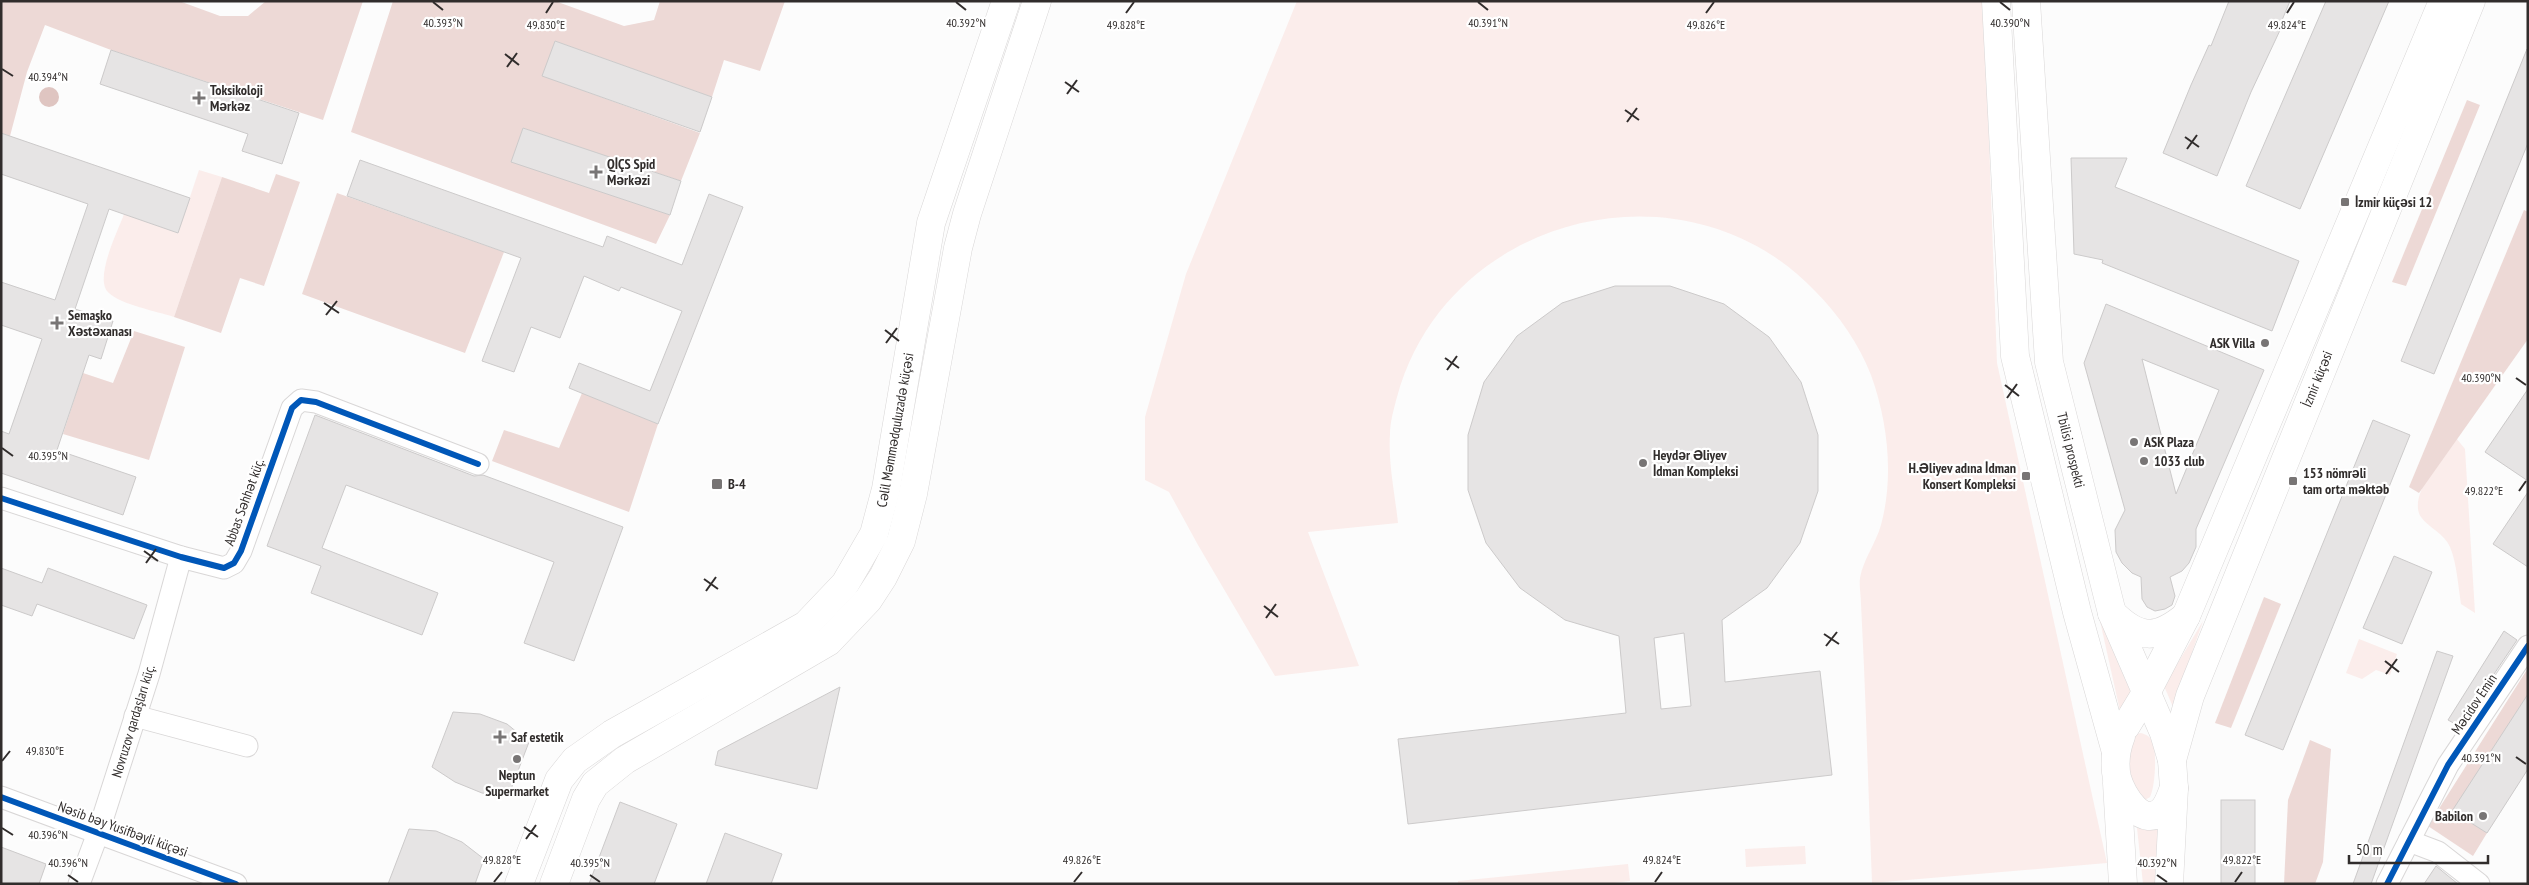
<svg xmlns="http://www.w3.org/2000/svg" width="2529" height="885" viewBox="0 0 2529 885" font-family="'PT Sans Narrow',sans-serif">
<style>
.green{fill:#fbedeb}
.forest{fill:#edd9d6}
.water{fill:#dfc5c1}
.building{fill:#e6e4e4;stroke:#cccaca;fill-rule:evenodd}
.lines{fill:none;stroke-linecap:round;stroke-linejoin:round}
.street-casing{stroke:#d9d7d7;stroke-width:23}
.secondary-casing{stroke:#d9d7d7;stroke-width:29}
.primary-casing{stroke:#d9d7d7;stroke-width:29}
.street{stroke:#fff;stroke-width:21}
.secondary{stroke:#fff;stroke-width:28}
.primary{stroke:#fff;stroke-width:28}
.cycleway-casing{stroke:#fff;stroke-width:9}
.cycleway{stroke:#0057b8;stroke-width:6}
.ticks{fill:none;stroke:#312d2c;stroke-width:2}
.poi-dot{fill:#787575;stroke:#fff;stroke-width:2}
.labels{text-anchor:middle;stroke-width:4.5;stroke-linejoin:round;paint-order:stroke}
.poi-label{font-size:14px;font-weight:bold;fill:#312d2c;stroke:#fff;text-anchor:start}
.street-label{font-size:14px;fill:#312d2c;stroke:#fff}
.ticks-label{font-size:12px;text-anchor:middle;fill:#312d2c;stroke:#fff;stroke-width:4.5;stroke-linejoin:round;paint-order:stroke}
</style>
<rect width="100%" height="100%" fill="#fcfcfc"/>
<g class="green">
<path d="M1297 1H1984L1997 363 2107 863 1872 883C1869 811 1867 739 1864 667 1863 646 1862 625 1861 604 1861 596 1859 586 1860 578 1863 560 1876 543 1881 525 1894 477 1888 422 1871 375 1859 344 1839 315 1815 291 1685 155 1447 214 1397 397 1394 408 1390 422 1390 434 1388 463 1395 494 1398 523L1308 532 1359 666 1275 676 1198 545 1169 492 1145 480V417L1186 274Z"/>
<path d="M199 170 222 177 174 317C156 311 122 305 109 293 93 280 118 231 124 214L178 233Z"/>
<path d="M2456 438 2465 449 2475 613 2461 604C2458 586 2457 564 2450 547 2445 534 2429 528 2421 517 2407 496 2443 456 2456 438Z"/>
<path d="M2100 621 2132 695 2120 711Z"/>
<path d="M2203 621 2173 707 2164 686Z"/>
<path d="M2359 639 2397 654 2390 675 2376 670 2362 679 2346 673Z"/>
<path d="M2141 733C2145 734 2149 736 2151 739 2158 748 2155 788 2150 797L2145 800 2130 782 2129 761 2132 741 2136 734Z"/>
<path d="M2137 828 2159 830 2155 884H2143Z"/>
<path d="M1805 846 1806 864 1746 867 1745 849Z"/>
<path d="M1628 864 1630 881 1606 884H1458V881Z"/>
</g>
<g class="forest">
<path d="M1 1H179L220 16H248L266 1H363L323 120 111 50 45 25 27 72 10 136 1 133Z"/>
<path d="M393 1H555L624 26 654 20 660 1H785L760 71 724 60 712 97 555 41 543 76 700 133 681 181 523 128 512 162 670 215 656 244 351 132Z"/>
<path d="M2467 100 2480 105 2406 286 2392 282Z"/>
<path d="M276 174 300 182 264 286 240 278 221 333 174 317 222 177 269 193Z"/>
<path d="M337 193 504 252 465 353 302 294Z"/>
<path d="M2524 210 2528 212V339L2419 493 2409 487Z"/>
<path d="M134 331 185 347 149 460 63 434 83 373 113 383Z"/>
<path d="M582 393 658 424 629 512 492 461 504 430 559 448Z"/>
<path d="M2264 597 2281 604 2231 728 2215 723Z"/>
<path d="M2528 668V694L2453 811 2487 833 2473 856 2428 826Z"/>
<path d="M2310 740 2331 749 2323 862 2315 884H2284L2288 800Z"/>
</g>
<circle class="water" cx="49" cy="97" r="10"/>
<g class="building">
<path d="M2229 1H2290L2280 25 2282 26 2251 92 2217 176 2163 153 2191 85 2209 45 2211 46Z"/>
<path d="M2326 1H2389L2300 209 2246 186Z"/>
<path d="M555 41 712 97 700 132 542 76Z"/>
<path d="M2527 49 2528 143 2434 374 2401 361Z"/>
<path d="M111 50 299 113 282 164 242 151 248 134 100 84Z"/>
<path d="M523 128 681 181 670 215 511 162Z"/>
<path d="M1 133 190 198 178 233 109 209 75 309 113 321 101 359 89 355 57 450 136 477 123 515 1 473V431L9 434 42 339 1 325V282L55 300 88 204 1 174Z"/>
<path d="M2071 158H2127L2115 187 2299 261 2272 331 2102 263 2103 260 2074 254Z"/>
<path d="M360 160 603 247 607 236 682 265 709 194 743 207 658 424 569 388 579 363 650 391 682 311 621 287 619 291 584 276 560 338 531 327 514 372 482 361 521 258 347 196Z"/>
<path d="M1615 286H1670L1724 304 1769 337 1801 382 1818 435V491L1800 543 1767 588 1722 620 1725 682 1820 671 1832 775 1408 824 1398 739 1626 713 1619 636 1565 620 1520 588 1486 543 1468 490V435L1484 382 1517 336 1562 303ZM1684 633 1691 706 1661 709 1654 638Z"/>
<path d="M2106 304 2264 370 2196 529V547L2189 563 2182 571 2170 577 2175 596 2172 605 2165 609 2155 611 2147 607 2142 599 2141 577 2132 573 2122 563 2116 552 2115 530 2125 510 2084 363ZM2142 359 2219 390 2176 494Z"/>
<path d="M2528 389V481L2485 452Z"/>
<path d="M315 415 474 476 483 475 623 527 574 661 524 643 554 562 346 485 322 548 438 593 422 635 311 593 321 566 267 546Z"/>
<path d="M2373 420 2410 435 2283 750 2245 735Z"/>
<path d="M2528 492V567L2493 544Z"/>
<path d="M2394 556 2432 572 2402 644 2363 628Z"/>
<path d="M1 568 42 583 48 568 147 605 134 639 37 604 32 616 1 605Z"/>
<path d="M2504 631 2517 640 2459 726 2448 720Z"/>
<path d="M2437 651 2453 656 2371 884H2353Z"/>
<path d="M840 687 817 789 715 765 718 751Z"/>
<path d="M2528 694V769L2487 833 2452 811Z"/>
<path d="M453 712 480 714 507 724 529 742 508 797 482 793 455 782 432 767Z"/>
<rect x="2221" y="800" width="34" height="84"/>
<path d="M620 802 677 824 654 884H589Z"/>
<path d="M409 829 436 831 462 842 484 859 475 884H388Z"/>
<path d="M725 833 782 854 771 884H706Z"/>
<path d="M1 847 46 864 39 884H1Z"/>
<path d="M2436 866 2458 884H2424Z"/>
</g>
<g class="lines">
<g class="street-casing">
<g id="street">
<path d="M1 498 181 557 224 568 234 563 241 551 292 408 301 400 316 402 478 464"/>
<path d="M135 716 247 746"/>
<path d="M1 797 236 884"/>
<path d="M2409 841 2438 852 2479 884"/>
<path d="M79 884 98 833 149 674 181 557"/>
<path d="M2387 884 2448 765 2528 646"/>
</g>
</g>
<g class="secondary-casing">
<g id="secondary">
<path d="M519 884 559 780 575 760 612 734 806 625 845 584 874 534 886 489 931 223 1006 1"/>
<path d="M554 884 586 799 595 784 625 760 828 642 868 600 883 577 901 541 913 494 958 248 967 214 1037 1"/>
</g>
</g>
<g class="primary-casing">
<g id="primary">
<path d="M1996 1 2015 356 2077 612 2116 752"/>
<path d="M2026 1 2049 362 2112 613 2164 733 2172 760 2174 788 2169 884"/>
<path d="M2112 613C2139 640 2157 640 2186 616"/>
<path d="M2126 726 2146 693 2186 616 2443 1"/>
<path d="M2121 736C2116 749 2114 764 2117 778 2122 796 2143 831 2164 809 2169 803 2171 795 2174 788"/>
<path d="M2172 760 2190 696 2471 1"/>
<path d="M2117 783 2123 884"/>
</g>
</g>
<use href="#street" class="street"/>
<use href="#secondary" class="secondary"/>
<use href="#primary" class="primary"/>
<g class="cycleway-casing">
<g id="cycleway">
<path d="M1 498 181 557 224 568 234 563 241 551 292 408 301 400 316 402 478 464"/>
<path d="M1 797 236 884"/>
<path d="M2387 884 2448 765 2528 646"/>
</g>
</g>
<use href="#cycleway" class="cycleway"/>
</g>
<path class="ticks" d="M433 2 443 10M956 2 966 10M1478 2 1488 10M2000 2 2010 10M546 13 553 2M1126 13 1134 2M1706 13 1714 2M2287 13 2294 2M505 54 519 65M507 67 517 53M2 69 13 76M1065 82 1079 92M1067 94 1077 80M1625 110 1639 120M1627 122 1637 108M2185 137 2199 147M2187 149 2197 135M324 303 339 313M326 315 337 301M885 330 899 341M886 343 897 328M1445 358 1459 368M1447 370 1457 356M2516 378 2526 385M2005 385 2019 396M2007 398 2017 384M2 448 13 456M2519 491 2526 481M144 551 158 561M146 563 156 549M704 579 718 589M706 591 716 577M1264 606 1278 617M1266 618 1276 604M1824 634 1839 644M1826 646 1837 632M2385 661 2399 672M2386 674 2397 659M2516 757 2526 764M2 761 10 751M524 827 538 837M2 828 13 835M526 839 536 825M68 875 78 882M590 875 600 882M2157 875 2167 882M494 882 502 872M1074 882 1082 872M1655 882 1662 872M2235 882 2242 872"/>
<g class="poi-dot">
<path d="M196.5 90.5h5v5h5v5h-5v5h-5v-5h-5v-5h5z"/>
<path d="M593.5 164.5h5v5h5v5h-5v5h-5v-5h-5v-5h5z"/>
<rect x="2340" y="197" width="10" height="10" rx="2.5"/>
<path d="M54.5 315.5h5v5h5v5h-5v5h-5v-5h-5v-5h5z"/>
<circle cx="2265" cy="343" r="5"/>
<circle cx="2134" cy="442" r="5"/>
<circle cx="2144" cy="461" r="5"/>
<circle cx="1643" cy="463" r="5"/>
<rect x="2021" y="471" width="10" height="10" rx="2.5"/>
<rect x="2288" y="476" width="10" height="10" rx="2.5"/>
<rect x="711" y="478" width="12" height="12" rx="2.5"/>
<path d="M497.5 729.5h5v5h5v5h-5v5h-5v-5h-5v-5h5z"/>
<circle cx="517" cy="759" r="5"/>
<circle cx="2483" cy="816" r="5"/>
</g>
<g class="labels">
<g class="poi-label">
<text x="210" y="95">Toksikoloji<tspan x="210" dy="16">Mərkəz</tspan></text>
<text x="607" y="169">QİÇS Spid<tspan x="607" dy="16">Mərkəzi</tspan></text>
<text x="2355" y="207">İzmir küçəsi 12</text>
<text x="68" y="320">Semaşko<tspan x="68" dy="16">Xəstəxanası</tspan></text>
<text x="2255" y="348" text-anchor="end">ASK Villa</text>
<text x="2144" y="447">ASK Plaza</text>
<text x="1653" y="460">Heydər Əliyev<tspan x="1653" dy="16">İdman Kompleksi</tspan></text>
<text x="2154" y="466">1033 club</text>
<text x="2016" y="473" text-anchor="end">H.Əliyev adına İdman<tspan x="2016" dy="16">Konsert Kompleksi</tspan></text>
<text x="2303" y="478">153 nömrəli<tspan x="2303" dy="16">tam orta məktəb</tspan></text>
<text x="728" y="489">B-4</text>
<text x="511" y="742">Saf estetik</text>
<text x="517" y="780" text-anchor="middle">Neptun<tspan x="517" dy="16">Supermarket</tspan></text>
<text x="2473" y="821" text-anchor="end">Babilon</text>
</g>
<g class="street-label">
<text transform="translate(2317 379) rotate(-68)" y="5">İzmir küçəsi</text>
<text transform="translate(895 430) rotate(-80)" y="5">Cəlil Məmmədquluzadə küçəsi</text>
<text transform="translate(2071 450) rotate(76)" y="5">Tbilisi prospekti</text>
<text transform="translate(244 502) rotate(-70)" y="5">Abbas Səhhət küç.</text>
<text transform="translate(2474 704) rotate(-56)" y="5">Məcidov Emin</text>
<text transform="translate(133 721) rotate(-73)" y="5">Novruzov qardaşları küç.</text>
<text transform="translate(123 829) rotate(20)" y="5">Nəsib bəy Yusifbəyli küçəsi</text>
</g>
</g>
<g class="ticks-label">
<text x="443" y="27">40.393°N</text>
<text x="966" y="27">40.392°N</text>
<text x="1488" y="27">40.391°N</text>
<text x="2010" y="27">40.390°N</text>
<text x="1706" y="29">49.826°E</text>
<text x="2287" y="29">49.824°E</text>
<text x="546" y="29">49.830°E</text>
<text x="1126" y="29">49.828°E</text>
<text x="48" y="81">40.394°N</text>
<text x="2481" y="382">40.390°N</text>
<text x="48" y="460">40.395°N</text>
<text x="2484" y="495">49.822°E</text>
<text x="45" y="755">49.830°E</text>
<text x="2481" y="762">40.391°N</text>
<text x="48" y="839">40.396°N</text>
<text x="502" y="864">49.828°E</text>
<text x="1082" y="864">49.826°E</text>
<text x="1662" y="864">49.824°E</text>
<text x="2242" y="864">49.822°E</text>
<text x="68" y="867">40.396°N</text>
<text x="590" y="867">40.395°N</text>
<text x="2157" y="867">40.392°N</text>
</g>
<rect width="2529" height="885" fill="none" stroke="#312d2c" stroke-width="5"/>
<path d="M2349 855v8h139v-8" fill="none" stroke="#312d2c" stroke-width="2.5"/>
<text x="2356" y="855" font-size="15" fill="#312d2c" stroke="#ffffff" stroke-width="4" paint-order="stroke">50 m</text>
</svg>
